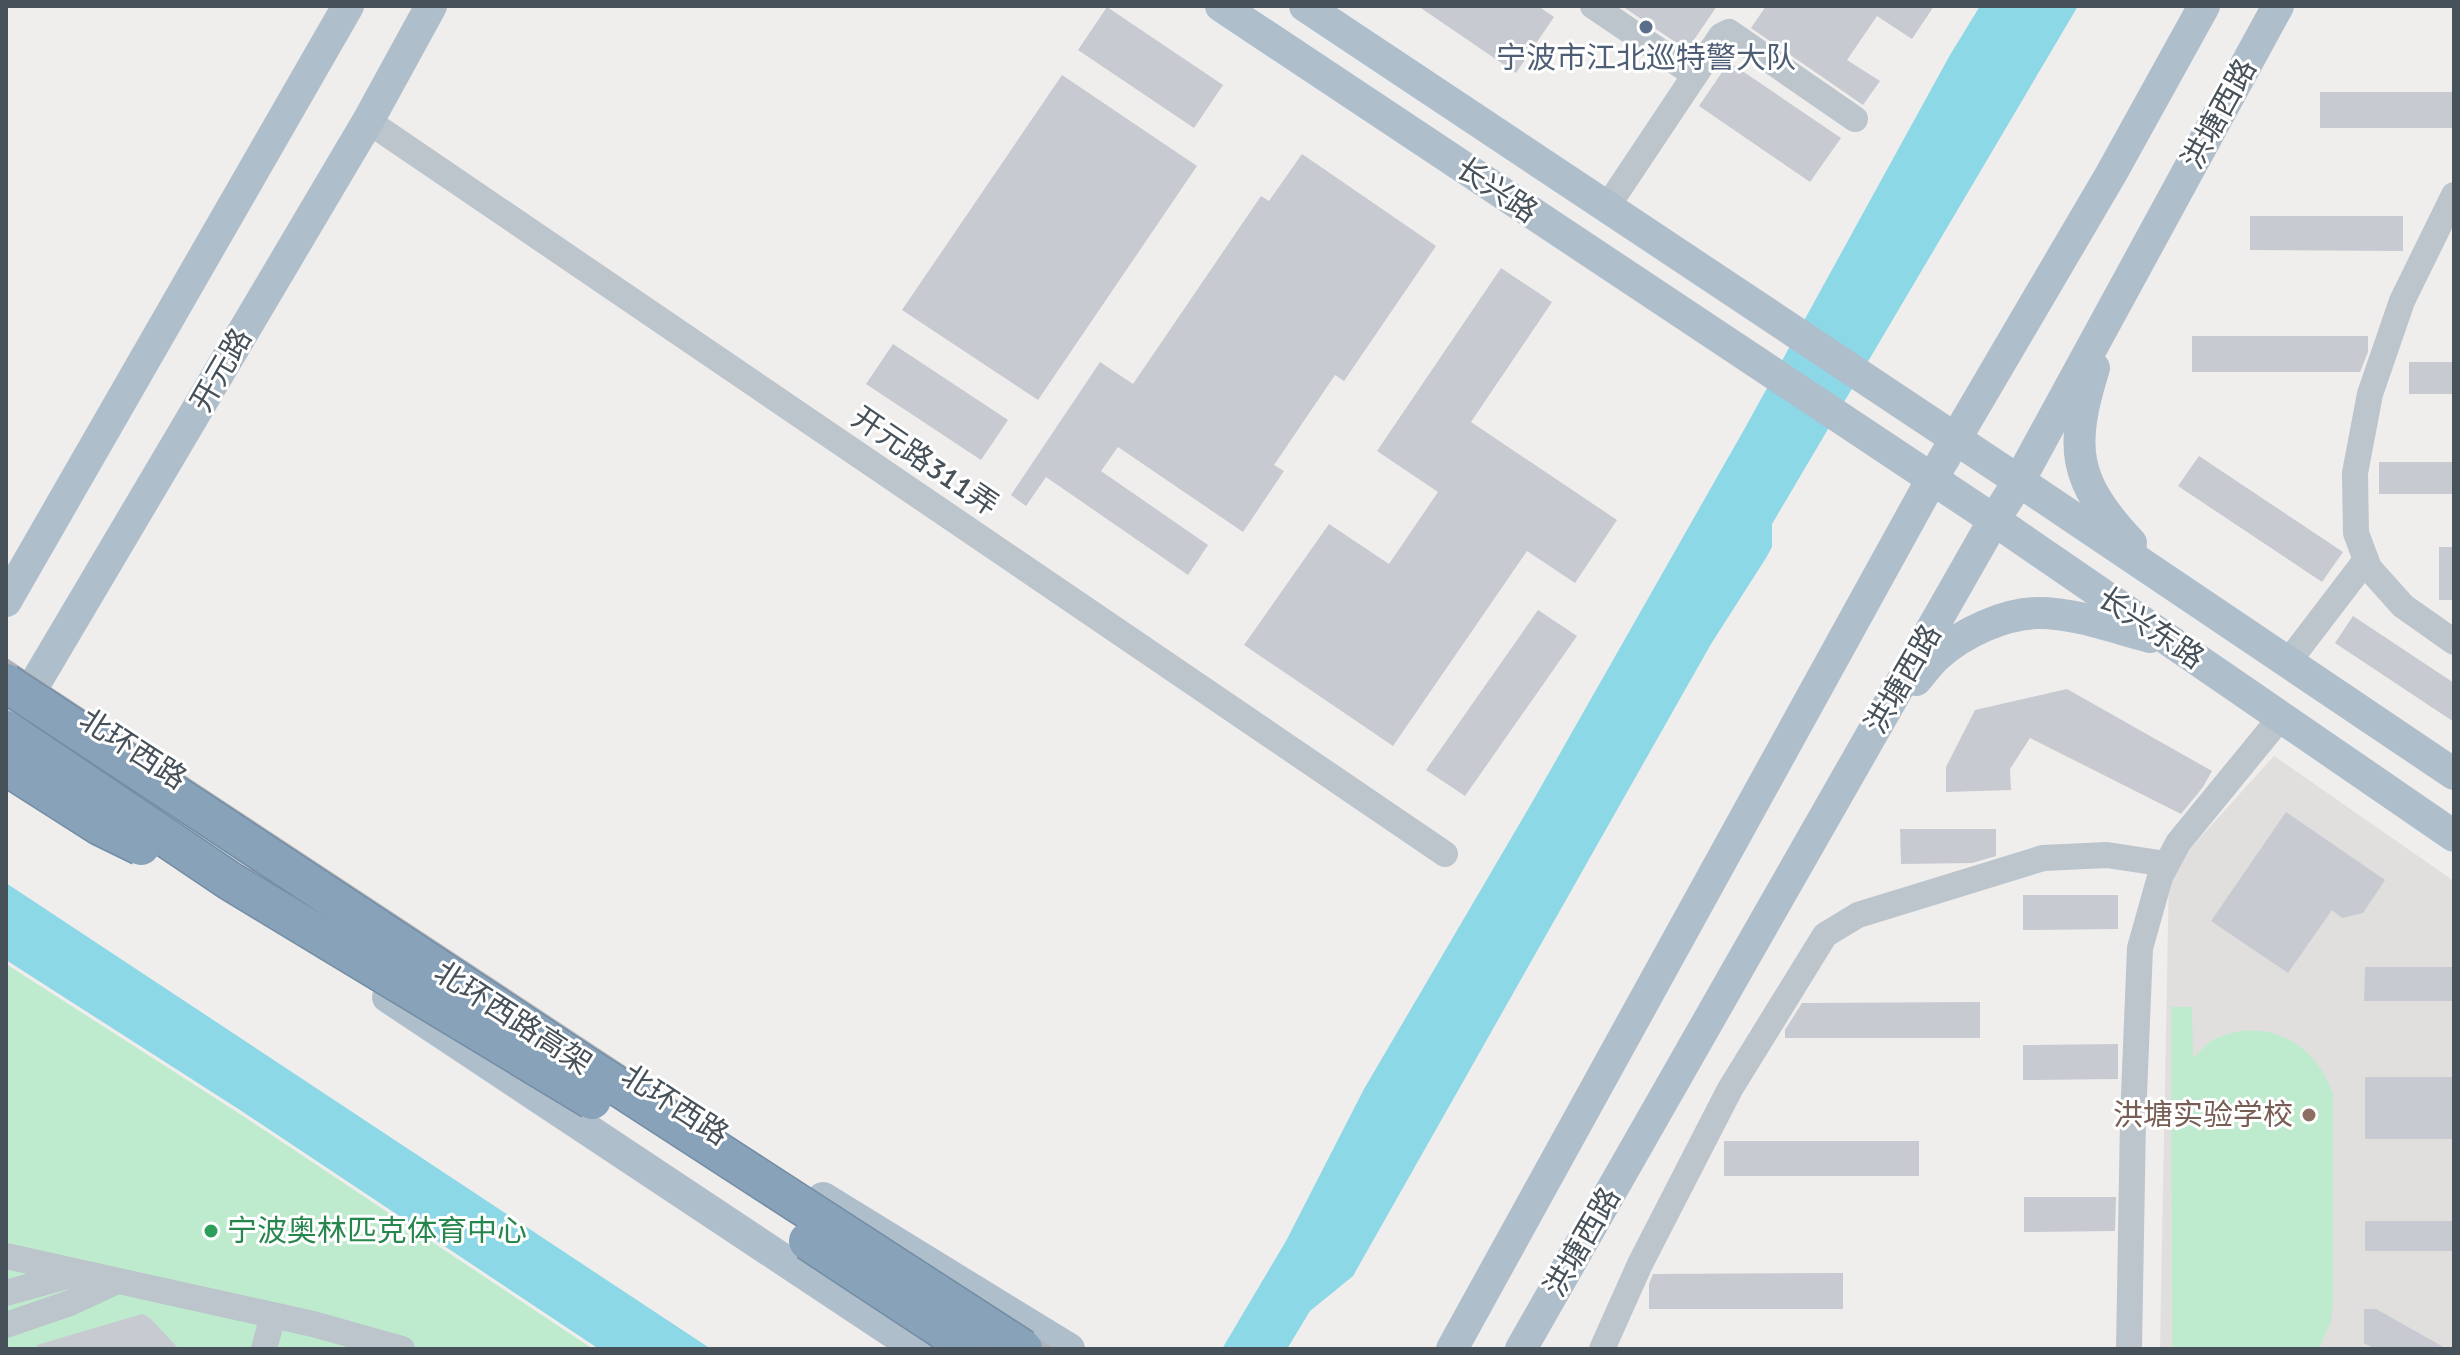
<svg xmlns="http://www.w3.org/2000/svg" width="2460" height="1355" viewBox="0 0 2460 1355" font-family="Signika,'Noto Sans SC',sans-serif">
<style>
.education{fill:#e1dede}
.green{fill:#beebcd}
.water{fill:#8dd8e6}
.building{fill:#c7cad0}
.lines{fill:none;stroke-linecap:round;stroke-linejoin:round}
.minor{stroke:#bcc5cc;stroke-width:26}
.major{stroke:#aebecb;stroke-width:32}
.rail{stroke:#b0b3b7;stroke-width:6}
.highway-bridge-casing{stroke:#738da5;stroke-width:41;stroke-linecap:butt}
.highway-bridge{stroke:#88a2b9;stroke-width:38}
.service-dot{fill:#5c6f8a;stroke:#fff;stroke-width:3}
.education-dot{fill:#8d6e63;stroke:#fff;stroke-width:3}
.leisure-dot{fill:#2e9e5b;stroke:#fff;stroke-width:3}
.labels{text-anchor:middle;stroke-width:6;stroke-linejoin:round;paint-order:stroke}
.service-label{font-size:30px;fill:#4e5e75;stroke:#fff}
.street-label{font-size:30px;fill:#475159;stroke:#fff}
.education-label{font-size:30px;fill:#785e54;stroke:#fff;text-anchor:end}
.leisure-label{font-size:30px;fill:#27864d;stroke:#fff;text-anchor:start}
</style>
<rect width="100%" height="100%" fill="#f0eded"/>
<path class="education" d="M2274 756 2454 881V1349H2160L2169 872Z"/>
<g class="green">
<path d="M6 964 240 1114 593 1349H6Z"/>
<path d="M2171 1007H2192L2193 1058C2201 1051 2207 1042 2217 1038 2269 1016 2317 1045 2333 1094V1305L2331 1321 2319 1349H2172Z"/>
</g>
<g class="water">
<path d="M1980 6H2078L1772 524V547L1766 558 1711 644 1353 1276 1310 1311 1287 1349H1222L1286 1241 1364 1089 1534 799 1745 428 1950 55Z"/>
<path d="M6 883 711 1349H599L240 1110 6 960Z"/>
</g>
<g class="building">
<path d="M1418 6H1538L1554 17 1516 73Z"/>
<path d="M1622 6H1717L1687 50Z"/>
<path d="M1766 6H1934L1912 39 1877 16 1847 60 1880 81 1863 105 1751 28Z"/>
<path d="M1107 7 1223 85 1194 128 1078 50Z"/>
<path d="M1729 62 1841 138 1810 182 1699 106Z"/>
<path d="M1062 75 1197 166 1038 400 902 310Z"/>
<rect x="2320" y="92" width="134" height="36"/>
<path d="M1302 154 1436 246 1344 381 1335 375 1274 465 1284 471 1243 532 1118 447 1101 471 1208 545 1188 575 1046 477 1026 506 1011 495 1100 362 1133 384 1261 196 1269 201Z"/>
<path d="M2250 216H2403V251L2250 250Z"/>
<path d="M1501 268 1552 302 1471 422 1617 520 1575 583 1527 551 1393 746 1244 645 1329 524 1389 564 1438 492 1377 451Z"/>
<path d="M2192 336H2368V352L2360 372H2192Z"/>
<path d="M893 344 1008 420 981 460 866 384Z"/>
<rect x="2409" y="362" width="45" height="32"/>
<path d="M2199 456 2343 552 2322 582 2178 486Z"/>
<rect x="2379" y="462" width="75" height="32"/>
<rect x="2439" y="547" width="15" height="53"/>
<path d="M1538 610 1577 636 1465 796 1426 770Z"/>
<path d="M2353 616 2454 683V722L2335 643Z"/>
<path d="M2067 689 2212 771 2203 787 2181 814 2030 738 2010 769 2011 790 1946 792V767L1975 710Z"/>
<path d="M2286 812 2385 880 2363 913 2342 918 2332 910 2288 973 2211 921Z"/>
<path d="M1900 829H1996V856L1972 863 1901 864Z"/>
<path d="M2023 895H2118V929L2023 930Z"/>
<path d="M2365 967H2454V1001H2364Z"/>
<path d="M1980 1002V1038H1785V1030L1802 1003Z"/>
<path d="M2118 1044V1079L2023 1080V1045Z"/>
<rect x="2365" y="1077" width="89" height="62"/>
<rect x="1724" y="1141" width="195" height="35"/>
<path d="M2024 1197H2116L2115 1231 2024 1232Z"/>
<rect x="2365" y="1221" width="89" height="30"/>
<path d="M1843 1273V1309H1649V1284L1653 1274Z"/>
<path d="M2364 1309H2376L2447 1349H2375L2364 1343Z"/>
<path d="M142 1314 150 1318 179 1349H38L37 1345Z"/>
</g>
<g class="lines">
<g class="minor">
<path d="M1593 6 1695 75"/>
<path d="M368 121 1445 854"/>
<path d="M2454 195 2402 301 2370 394 2355 473 2356 533 2369 568 2403 606 2454 642"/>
<path d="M1607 207 1721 36 1729 32 1855 119"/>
<path d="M2288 662 2366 560"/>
<path d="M6 1256 313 1324 402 1349"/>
<path d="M6 1293 78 1273"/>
<path d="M6 1325 70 1303 117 1281"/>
<path d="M264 1349 273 1315"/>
<path d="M1602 1349 1640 1264 1730 1089 1825 935 1858 915 2043 858 2107 855 2166 864"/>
<path d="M2129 1349 2133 1120 2140 948 2160 877 2178 843 2281 717"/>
</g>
<g class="major">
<path d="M1221 6 1994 520 2454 836"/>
<path d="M1305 6 2019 481 2454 774"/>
<path d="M2094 368C2069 448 2073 481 2131 543"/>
<path d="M6 601 348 6"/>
<path d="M1916 680C1923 672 1929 663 1937 656 1962 633 2005 613 2039 613 2076 613 2115 628 2150 637"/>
<path d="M14 719 368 121 431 6"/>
<path d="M388 997 918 1349"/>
<path d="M823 1198 1069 1349"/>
<path d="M1452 1349 1932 479 2111 174 2204 6"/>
<path d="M1521 1349 1994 520 2019 481 2278 6"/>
</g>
<g class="rail">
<path d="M6 661 1049 1349"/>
<path d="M6 693 998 1349"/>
</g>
<g class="highway-bridge-casing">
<g id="highway-bridge">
<path d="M6 683 586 1066 1023 1349"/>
<path d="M6 730 230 881 592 1100"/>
<path d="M6 766 100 826 141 846"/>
<path d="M808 1241 972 1349"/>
</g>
</g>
<use href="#highway-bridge" class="highway-bridge"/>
</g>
<circle class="service-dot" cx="1646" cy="27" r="8"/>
<circle class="education-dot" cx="2309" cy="1115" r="8"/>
<circle class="leisure-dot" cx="211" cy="1231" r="8"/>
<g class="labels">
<g class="service-label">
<text x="1646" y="68">宁波市江北巡特警大队</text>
</g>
<g class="street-label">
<text transform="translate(2219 114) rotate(-61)" y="10">洪塘西路</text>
<text transform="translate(1497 190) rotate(34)" y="10">长兴路</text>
<text transform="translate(221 370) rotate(-60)" y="10">开元路</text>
<text transform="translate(925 461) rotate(34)" y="10">开元路311弄</text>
<text transform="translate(2151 628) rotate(34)" y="10">长兴东路</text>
<text transform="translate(1903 679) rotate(-60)" y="10">洪塘西路</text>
<text transform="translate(133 749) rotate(33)" y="10">北环西路</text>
<text transform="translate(513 1018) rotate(33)" y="10">北环西路高架</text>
<text transform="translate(675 1105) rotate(33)" y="10">北环西路</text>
<text transform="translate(1582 1242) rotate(-60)" y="10">洪塘西路</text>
</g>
<g class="education-label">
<text x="2293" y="1125">洪塘实验学校</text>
</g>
<g class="leisure-label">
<text x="227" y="1241">宁波奥林匹克体育中心</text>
</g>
</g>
<rect width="2460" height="1355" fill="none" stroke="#475159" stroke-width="16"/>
</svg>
